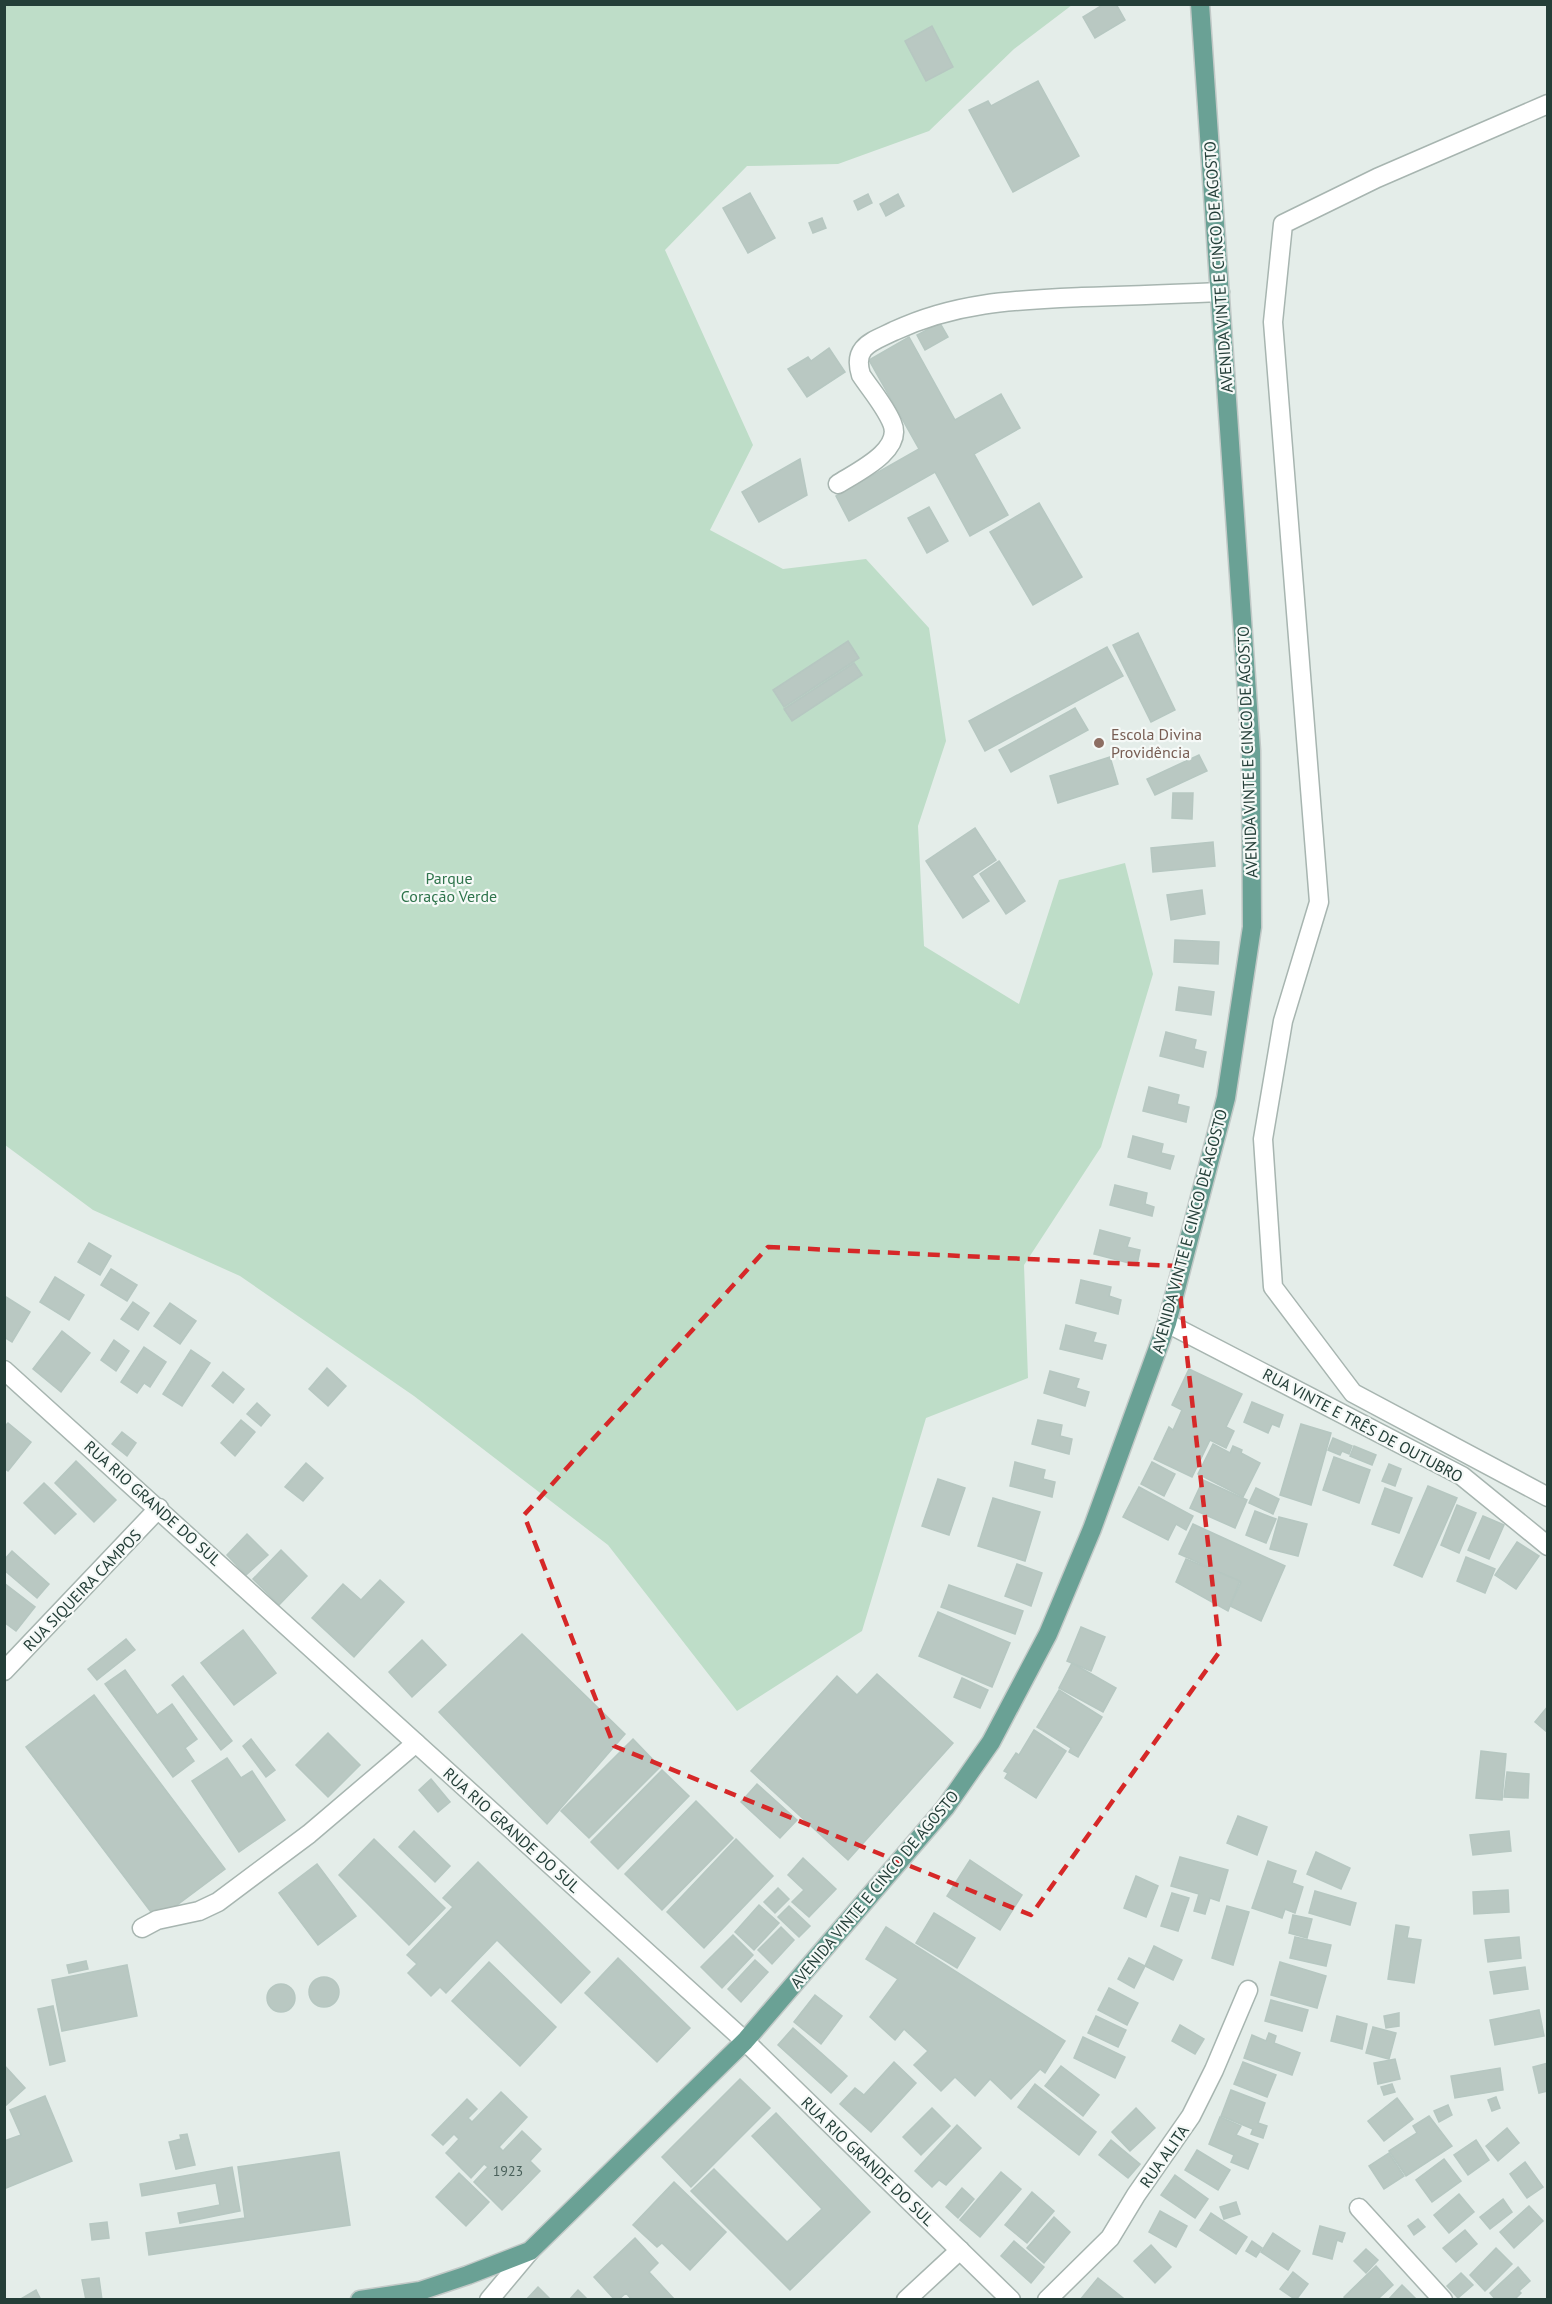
<svg xmlns="http://www.w3.org/2000/svg" width="1552" height="2304" viewBox="0 0 1552 2304" font-family="'PT Sans',sans-serif">
<style>
.green{fill:#beddc8}
.building{fill:#b9c8c2;stroke:#b6c7c1;stroke-width:1.5}
.lines{fill:none;stroke-linecap:round;stroke-linejoin:round}
.minor-casing{stroke:#a7b5b0;stroke-width:21}
.major-casing{stroke:#c2c9c7;stroke-width:21}
.minor{stroke:#fff;stroke-width:18}
.major{stroke:#6aa195;stroke-width:18}
.marked{fill:none;stroke:#d62828;stroke-width:4.5;stroke-dasharray:12 8;stroke-linejoin:round}
.education-dot{fill:#8d6e63;stroke:#f5f9f7;stroke-width:2}
.labels{text-anchor:middle;stroke-width:4.5;stroke-linejoin:round;paint-order:stroke}
.number-label{font-size:14px;fill:#49605a}
.street-label{font-size:16px;fill:#243e38;stroke:#f5f9f7}
.education-label{font-size:16px;fill:#785e54;stroke:#f5f9f7;text-anchor:start}
.park-label{font-size:16px;fill:#2f744c;stroke:#f5f9f7}
</style>
<rect width="100%" height="100%" fill="#e4ede9"/>
<path class="green" d="M5 5H1072L1014 49 929 131 838 164 747 166 665 250 753 445 710 530 783 569 866 559 929 628 946 741 918 826 924 946 1019 1004 1059 880 1125 863 1153 974 1101 1147 1024 1265 1028 1378 926 1418 862 1631 737 1711 608 1545 414 1396 240 1276 93 1210 5 1145Z"/>
<g class="building">
<path d="M1104 4H1116L1125 20 1095 38 1083 17Z"/>
<path d="M932 26 953 67 926 81 905 41Z"/>
<path d="M1038 81 1079 156 1013 192 969 110 988 101 991 106Z"/>
<path d="M750 193 775 238 748 253 723 208Z"/>
<path d="M868 194 872 203 858 210 854 201Z"/>
<path d="M898 194 904 206 886 216 880 204Z"/>
<path d="M822 218 826 228 813 233 809 223Z"/>
<path d="M940 323 948 337 925 350 917 335Z"/>
<path d="M909 337 955 420 1001 394 1020 428 974 454 1008 515 970 536 935 472 849 521 836 496 919 449 869 360Z"/>
<path d="M829 348 845 372 807 397 788 369 808 357 811 361Z"/>
<path d="M800 459 807 495 759 522 742 492Z"/>
<path d="M1039 503 1082 577 1033 605 990 532Z"/>
<path d="M929 507 948 541 927 553 908 518Z"/>
<path d="M1138 633 1175 710 1151 722 1113 645Z"/>
<path d="M848 641 859 658 784 707 773 690Z"/>
<path d="M1107 647 1123 676 985 751 969 721Z"/>
<path d="M854 663 862 675 792 721 784 709Z"/>
<path d="M1075 708 1088 730 1011 772 999 750Z"/>
<path d="M1199 755 1207 771 1155 795 1147 779Z"/>
<path d="M1110 757 1118 784 1058 803 1050 776Z"/>
<path d="M1173 793H1193L1192 819 1172 818Z"/>
<path d="M975 828 996 860 972 876 989 901 963 918 926 861Z"/>
<path d="M1213 842 1215 866 1153 872 1151 848Z"/>
<path d="M999 861 1025 901 1006 914 980 874Z"/>
<path d="M1202 890 1205 914 1171 920 1167 895Z"/>
<path d="M1175 940 1219 942 1218 964 1174 962Z"/>
<path d="M1179 987 1214 992 1211 1015 1176 1010Z"/>
<path d="M1166 1032 1196 1040 1194 1049 1206 1052 1203 1067 1160 1056Z"/>
<path d="M1149 1087 1179 1095 1177 1104 1189 1107 1186 1122 1143 1111Z"/>
<path d="M1133 1136 1163 1144 1161 1153 1174 1156 1170 1169 1128 1157Z"/>
<path d="M1115 1185 1147 1193 1145 1204 1154 1207 1152 1216 1110 1205Z"/>
<path d="M1100 1230 1130 1238 1127 1247 1140 1250 1137 1265 1094 1254Z"/>
<path d="M89 1243 111 1256 100 1275 78 1262Z"/>
<path d="M111 1269 137 1285 127 1301 101 1285Z"/>
<path d="M55 1277 84 1295 69 1320 40 1302Z"/>
<path d="M1081 1280 1111 1287 1109 1296 1121 1300 1118 1314 1076 1303Z"/>
<path d="M6 1297 30 1312 12 1342 4 1337Z"/>
<path d="M133 1302 149 1313 138 1330 121 1319Z"/>
<path d="M170 1303 196 1321 180 1344 154 1326Z"/>
<path d="M1066 1325 1096 1333 1093 1342 1106 1345 1102 1359 1060 1349Z"/>
<path d="M62 1331 90 1353 61 1392 33 1369Z"/>
<path d="M114 1340 129 1351 116 1371 101 1360Z"/>
<path d="M144 1347 166 1362 150 1387 144 1383 137 1393 121 1382Z"/>
<path d="M191 1350 210 1363 182 1406 163 1394Z"/>
<path d="M327 1368 346 1386 328 1406 309 1389Z"/>
<path d="M1189 1369 1242 1394 1226 1427 1234 1431 1226 1448 1210 1440 1192 1477 1154 1459 1169 1427 1173 1430 1182 1410 1172 1405Z"/>
<path d="M1050 1371 1079 1379 1076 1388 1089 1392 1085 1406 1044 1393Z"/>
<path d="M223 1372 244 1389 233 1403 212 1386Z"/>
<path d="M1252 1402 1283 1415 1279 1427 1272 1424 1268 1433 1244 1422Z"/>
<path d="M257 1403 270 1415 261 1426 247 1414Z"/>
<path d="M241 1420 255 1432 235 1456 221 1443Z"/>
<path d="M1038 1420 1062 1425 1060 1436 1072 1439 1069 1454 1032 1444Z"/>
<path d="M8 1423 31 1442 8 1471 4 1468V1427Z"/>
<path d="M1301 1424 1331 1433 1311 1505 1280 1495Z"/>
<path d="M122 1432 136 1443 127 1456 112 1444Z"/>
<path d="M1333 1438 1352 1446 1349 1454 1342 1451 1340 1455 1328 1450Z"/>
<path d="M1213 1444 1230 1453 1233 1446 1242 1450 1241 1453 1260 1463 1243 1497 1198 1474Z"/>
<path d="M1354 1446 1376 1455 1372 1465 1350 1456Z"/>
<path d="M1334 1457 1370 1470 1359 1503 1323 1490Z"/>
<path d="M76 1461 116 1500 94 1522 55 1483Z"/>
<path d="M1015 1462 1045 1470 1043 1479 1055 1482 1052 1497 1010 1486Z"/>
<path d="M1152 1462 1175 1474 1164 1496 1141 1484Z"/>
<path d="M306 1463 323 1478 303 1501 285 1487Z"/>
<path d="M1389 1464 1401 1469 1395 1486 1382 1481Z"/>
<path d="M938 1479 965 1488 949 1535 922 1526Z"/>
<path d="M1203 1480 1247 1500 1235 1528 1190 1508Z"/>
<path d="M44 1483 76 1514 55 1534 24 1503Z"/>
<path d="M1428 1486 1457 1498 1422 1577 1394 1565Z"/>
<path d="M1139 1487 1193 1516 1186 1530 1176 1524 1168 1540 1123 1517Z"/>
<path d="M1256 1488 1279 1499 1273 1514 1249 1503Z"/>
<path d="M1385 1488 1412 1498 1399 1533 1372 1524Z"/>
<path d="M993 1498 1040 1512 1025 1561 978 1546Z"/>
<path d="M1457 1505 1476 1513 1459 1553 1441 1545Z"/>
<path d="M1255 1511 1276 1519 1266 1543 1246 1535Z"/>
<path d="M1483 1516 1504 1525 1489 1559 1468 1550Z"/>
<path d="M1279 1517 1307 1524 1298 1556 1270 1549Z"/>
<path d="M1193 1524 1285 1566 1261 1621 1230 1606 1241 1582 1179 1554Z"/>
<path d="M247 1534 268 1555 246 1575 227 1555Z"/>
<path d="M1517 1542 1539 1556 1516 1589 1495 1575Z"/>
<path d="M281 1550 307 1576 279 1605 253 1579Z"/>
<path d="M12 1551 49 1584 37 1598 4 1570V1560Z"/>
<path d="M1466 1557 1495 1569 1485 1593 1457 1581Z"/>
<path d="M1186 1559 1240 1581 1228 1611 1176 1582Z"/>
<path d="M1017 1564 1042 1573 1031 1606 1005 1596Z"/>
<path d="M380 1580 404 1602 354 1657 312 1618 343 1584 361 1600Z"/>
<path d="M4 1583 35 1607 16 1631 4 1622Z"/>
<path d="M949 1585 1023 1611 1015 1634 941 1607Z"/>
<path d="M938 1612 1010 1643 992 1687 919 1656Z"/>
<path d="M1081 1627 1105 1637 1091 1671 1067 1661Z"/>
<path d="M243 1630 276 1673 234 1705 201 1663Z"/>
<path d="M522 1634 625 1734 547 1824 439 1712Z"/>
<path d="M126 1639 135 1650 97 1680 88 1669Z"/>
<path d="M422 1640 446 1665 412 1697 389 1672Z"/>
<path d="M1072 1663 1116 1688 1103 1712 1059 1688Z"/>
<path d="M125 1670 157 1715 172 1704 197 1739 185 1748 194 1761 173 1777 105 1684Z"/>
<path d="M877 1674 953 1743 848 1860 751 1771 837 1676 857 1695Z"/>
<path d="M183 1676 232 1741 221 1750 172 1685Z"/>
<path d="M962 1678 988 1690 980 1708 954 1697Z"/>
<path d="M1059 1690 1102 1717 1078 1757 1069 1752 1071 1748 1037 1727Z"/>
<path d="M94 1695 225 1869 157 1920 26 1747Z"/>
<path d="M1548 1706V1733L1535 1722Z"/>
<path d="M1034 1730 1066 1751 1036 1798 1005 1778 1008 1773 1004 1771 1016 1753 1019 1755Z"/>
<path d="M328 1733 360 1765 328 1797 296 1765Z"/>
<path d="M251 1739 275 1770 266 1777 243 1746Z"/>
<path d="M633 1739 660 1767 589 1838 561 1811Z"/>
<path d="M1481 1751 1506 1754 1502 1800 1476 1798Z"/>
<path d="M227 1758 241 1778 252 1771 285 1820 239 1852 192 1781Z"/>
<path d="M662 1770 689 1796 618 1869 591 1842Z"/>
<path d="M1507 1772 1529 1774 1528 1798 1504 1797Z"/>
<path d="M431 1779 450 1802 438 1812 419 1790Z"/>
<path d="M757 1784 797 1820 780 1838 741 1802Z"/>
<path d="M696 1801 733 1838 662 1910 625 1874Z"/>
<path d="M1238 1816 1267 1827 1257 1855 1227 1843Z"/>
<path d="M414 1831 450 1866 435 1882 399 1847Z"/>
<path d="M1509 1831 1511 1851 1473 1855 1470 1835Z"/>
<path d="M374 1839 445 1908 409 1945 339 1875Z"/>
<path d="M736 1839 773 1876 704 1948 667 1912Z"/>
<path d="M1316 1852 1350 1868 1341 1889 1307 1874Z"/>
<path d="M1180 1857 1228 1870 1219 1901 1210 1898 1205 1914 1194 1911 1199 1894 1171 1886Z"/>
<path d="M803 1858 836 1889 809 1917 792 1902 804 1890 788 1875Z"/>
<path d="M970 1860 1022 1895 1000 1930 947 1896Z"/>
<path d="M1268 1861 1296 1871 1292 1883 1303 1887 1295 1913 1285 1909 1282 1918 1252 1908Z"/>
<path d="M478 1862 590 1972 561 2003 497 1940 446 1993 440 1987 431 1996 408 1973 417 1964 407 1955 453 1907 443 1898Z"/>
<path d="M317 1864 356 1916 318 1945 279 1893Z"/>
<path d="M1136 1876 1158 1886 1146 1917 1124 1908Z"/>
<path d="M778 1888 789 1899 775 1913 764 1902Z"/>
<path d="M1508 1890 1509 1912 1474 1914 1473 1892Z"/>
<path d="M1315 1891 1356 1903 1350 1925 1309 1913Z"/>
<path d="M1172 1893 1189 1898 1178 1931 1161 1926Z"/>
<path d="M759 1905 779 1923 754 1950 735 1932Z"/>
<path d="M789 1906 810 1926 799 1937 778 1917Z"/>
<path d="M1227 1906 1249 1912 1233 1965 1212 1958Z"/>
<path d="M934 1913 975 1938 957 1968 916 1943Z"/>
<path d="M1293 1915 1312 1919 1307 1938 1289 1933Z"/>
<path d="M1396 1925 1409 1927 1407 1938 1421 1940 1414 1983 1388 1979Z"/>
<path d="M781 1927 794 1940 772 1964 758 1950Z"/>
<path d="M886 1927 1065 2041 1045 2073 1040 2069 1011 2099 990 2079 975 2096 955 2077 941 2091 914 2065 928 2051 904 2029 895 2040 870 2017 898 1979 866 1959Z"/>
<path d="M733 1935 753 1955 722 1988 701 1967Z"/>
<path d="M1295 1937 1331 1945 1326 1966 1290 1958Z"/>
<path d="M1519 1937 1521 1958 1488 1962 1485 1940Z"/>
<path d="M1154 1946 1182 1960 1173 1980 1145 1966Z"/>
<path d="M618 1958 690 2028 657 2062 585 1993Z"/>
<path d="M1129 1958 1145 1966 1134 1988 1118 1979Z"/>
<path d="M755 1960 768 1972 741 2002 728 1989Z"/>
<path d="M86 1961 88 1969 69 1973 67 1965Z"/>
<path d="M489 1962 556 2027 520 2066 452 2001Z"/>
<path d="M1280 1962 1326 1976 1317 2008 1271 1995Z"/>
<path d="M127 1965 137 2016 62 2031 52 1980Z"/>
<path d="M1525 1967 1528 1989 1494 1994 1490 1972Z"/>
<circle cx="324" cy="1992" r="15"/>
<circle cx="281" cy="1998" r="14"/>
<path d="M1109 1988 1138 2003 1127 2025 1098 2010Z"/>
<path d="M815 1995 842 2016 821 2044 794 2022Z"/>
<path d="M1271 2000 1308 2010 1302 2031 1265 2021Z"/>
<path d="M53 2006 65 2061 50 2065 38 2009Z"/>
<path d="M1539 2010 1544 2036 1495 2045 1490 2020Z"/>
<path d="M1399 2013V2026L1386 2028 1384 2016Z"/>
<path d="M1096 2016 1126 2030 1118 2047 1088 2033Z"/>
<path d="M1337 2016 1367 2024 1362 2049 1331 2041Z"/>
<path d="M1180 2025 1204 2039 1195 2054 1172 2041Z"/>
<path d="M1373 2027 1396 2033 1389 2059 1366 2053Z"/>
<path d="M793 2028 847 2076 831 2093 778 2045Z"/>
<path d="M1269 2033 1276 2036 1274 2043 1300 2053 1292 2075 1244 2058 1252 2035 1266 2041Z"/>
<path d="M1083 2037 1125 2057 1115 2078 1074 2058Z"/>
<path d="M1395 2059 1400 2079 1378 2084 1374 2063Z"/>
<path d="M894 2062 916 2083 871 2132 840 2104 855 2088 864 2095Z"/>
<path d="M1243 2062 1276 2075 1267 2097 1234 2084Z"/>
<path d="M1548 2063V2091L1539 2093 1533 2067Z"/>
<path d="M4 2065 25 2088 4 2107Z"/>
<path d="M1061 2066 1099 2095 1083 2116 1045 2086Z"/>
<path d="M1500 2068 1503 2090 1455 2098 1451 2076Z"/>
<path d="M740 2079 770 2108 691 2187 662 2157Z"/>
<path d="M1035 2084 1096 2132 1079 2155 1018 2107Z"/>
<path d="M1392 2084 1395 2092 1384 2095 1381 2087Z"/>
<path d="M1231 2090 1265 2103 1258 2123 1267 2126 1263 2138 1251 2134 1253 2129 1221 2116Z"/>
<path d="M501 2092 527 2117 499 2147 503 2151 522 2131 541 2149 530 2161 540 2171 502 2210 474 2182 488 2167 484 2164 471 2178 446 2153 459 2139 454 2134 443 2145 432 2135 467 2099 477 2109 468 2118 472 2122Z"/>
<path d="M45 2096 72 2161 4 2189V2141L21 2135 10 2110Z"/>
<path d="M1496 2097 1500 2108 1492 2111 1488 2100Z"/>
<path d="M1397 2098 1413 2119 1384 2141 1368 2121Z"/>
<path d="M1448 2105 1452 2115 1439 2122 1434 2111Z"/>
<path d="M932 2108 950 2126 921 2155 903 2137Z"/>
<path d="M1136 2108 1155 2128 1130 2151 1112 2132Z"/>
<path d="M776 2113 870 2212 790 2290 691 2191 714 2169 787 2242 822 2209 752 2136Z"/>
<path d="M1429 2116 1452 2146 1406 2176 1389 2151 1417 2133 1413 2126Z"/>
<path d="M1220 2117 1241 2126 1236 2135 1258 2144 1248 2169 1231 2162 1234 2155 1209 2144Z"/>
<path d="M957 2125 981 2148 946 2185 939 2180 932 2187 915 2171Z"/>
<path d="M1507 2128 1519 2143 1498 2161 1486 2146Z"/>
<path d="M187 2134 195 2165 176 2169 169 2142 181 2139 180 2135Z"/>
<path d="M1111 2140 1140 2164 1128 2178 1099 2155Z"/>
<path d="M1476 2140 1489 2160 1468 2175 1454 2155Z"/>
<path d="M1197 2150 1230 2170 1218 2190 1185 2170Z"/>
<path d="M339 2152 350 2225 149 2255 146 2233 245 2218 238 2167Z"/>
<path d="M1389 2153 1404 2176 1384 2189 1369 2166Z"/>
<path d="M1444 2159 1461 2181 1432 2202 1416 2180Z"/>
<path d="M1525 2162 1543 2187 1527 2198 1510 2174Z"/>
<path d="M232 2167 240 2211 180 2223 178 2213 220 2205 216 2183 142 2196 140 2184Z"/>
<path d="M1001 2172 1021 2189 980 2237 960 2220Z"/>
<path d="M459 2173 489 2202 466 2226 436 2197Z"/>
<path d="M1175 2175 1208 2199 1195 2218 1161 2195Z"/>
<path d="M674 2182 726 2232 690 2270 662 2243 657 2247 633 2225Z"/>
<path d="M962 2188 974 2199 958 2218 946 2207Z"/>
<path d="M1032 2192 1054 2211 1027 2243 1005 2225Z"/>
<path d="M1459 2194 1474 2212 1449 2233 1434 2215Z"/>
<path d="M1503 2199 1512 2212 1490 2229 1480 2217Z"/>
<path d="M1236 2202 1240 2214 1224 2219 1220 2207Z"/>
<path d="M1529 2206 1543 2221 1514 2248 1500 2232Z"/>
<path d="M1160 2211 1187 2226 1176 2247 1149 2232Z"/>
<path d="M1211 2213 1247 2237 1236 2254 1200 2230Z"/>
<path d="M1054 2217 1070 2232 1044 2263 1027 2248Z"/>
<path d="M1418 2219 1425 2227 1414 2235 1408 2226Z"/>
<path d="M107 2222 109 2238 92 2240 90 2224Z"/>
<path d="M1320 2226 1345 2233 1342 2242 1337 2240 1332 2259 1313 2254Z"/>
<path d="M1465 2230 1477 2244 1456 2262 1443 2248Z"/>
<path d="M1273 2233 1300 2251 1288 2270 1261 2252Z"/>
<path d="M635 2238 658 2263 649 2272 675 2300H632L626 2293 618 2300H615L594 2277Z"/>
<path d="M1014 2241 1044 2267 1031 2283 1001 2256Z"/>
<path d="M1252 2241 1262 2248 1256 2257 1246 2251Z"/>
<path d="M1151 2245 1171 2267 1155 2283 1134 2261Z"/>
<path d="M1496 2248 1512 2264 1485 2291 1470 2275Z"/>
<path d="M1366 2249 1378 2260 1366 2273 1354 2261Z"/>
<path d="M1376 2266 1393 2285 1379 2298 1381 2300H1346L1344 2297Z"/>
<path d="M1518 2267 1530 2281 1519 2291 1521 2293 1514 2300H1496L1490 2293Z"/>
<path d="M1293 2272 1308 2284 1296 2300 1280 2289Z"/>
<path d="M1461 2273 1473 2285 1458 2298 1447 2286Z"/>
<path d="M99 2278 102 2300H86L82 2280Z"/>
<path d="M1098 2278 1123 2298 1122 2300H1080Z"/>
<path d="M1402 2285 1417 2300H1388Z"/>
<path d="M538 2287 551 2300H526Z"/>
<path d="M36 2290 41 2300H19Z"/>
<path d="M578 2290 588 2300H569Z"/>
</g>
<g class="lines">
<g class="minor-casing">
<g id="minor">
<path d="M1548 104 1377 178 1283 224 1273 322 1319 902 1283 1021 1263 1139 1273 1287 1353 1393 1548 1497"/>
<path d="M838 484C857 472 904 450 892 423 885 406 871 390 861 375 852 346 872 342 894 331 956 302 1014 300 1082 297 1128 296 1174 294 1220 292"/>
<path d="M1167 1323 1462 1476 1548 1546"/>
<path d="M4 1370 745 2041 1011 2300"/>
<path d="M4 1671 159 1508"/>
<path d="M142 1928 157 1920 199 1911 218 1902 309 1834 416 1743"/>
<path d="M1359 2208 1443 2300"/>
<path d="M489 2300 530 2251"/>
<path d="M906 2300 960 2250"/>
<path d="M1047 2300 1110 2238 1136 2195 1191 2116 1214 2070 1248 1990"/>
</g>
</g>
<g class="major-casing">
<path id="major" d="M360 2300 420 2291 468 2275 530 2251 745 2041 945 1808 991 1742 1048 1634 1092 1529 1167 1323 1226 1098 1252 927 1251 751 1200 4"/>
</g>
<use href="#minor" class="minor"/>
<use href="#major" class="major"/>
</g>
<path class="marked" d="M768 1247 1177 1266 1220 1651 1031 1915 614 1746 524 1515Z"/>
<circle class="education-dot" cx="1099" cy="743" r="6"/>
<g class="labels">
<g class="number-label">
<text x="508" y="2176">1923</text>
</g>
<g class="street-label">
<text transform="translate(1218 267) rotate(-94)" y="6">AVENIDA VINTE E CINCO DE AGOSTO</text>
<text transform="translate(1247 752) rotate(-92)" y="6">AVENIDA VINTE E CINCO DE AGOSTO</text>
<text transform="translate(1189 1231) rotate(-75)" y="6">AVENIDA VINTE E CINCO DE AGOSTO</text>
<text transform="translate(1363 1425) rotate(28)" y="6">RUA VINTE E TRÊS DE OUTUBRO</text>
<text transform="translate(153 1503) rotate(42)" y="6">RUA RIO GRANDE DO SUL</text>
<text transform="translate(82 1590) rotate(-46)" y="6">RUA SIQUEIRA CAMPOS</text>
<text transform="translate(512 1830) rotate(42)" y="6">RUA RIO GRANDE DO SUL</text>
<text transform="translate(874 1889) rotate(-50)" y="6">AVENIDA VINTE E CINCO DE AGOSTO</text>
<text transform="translate(1164 2156) rotate(-55)" y="6">RUA ALITA</text>
<text transform="translate(868 2161) rotate(44)" y="6">RUA RIO GRANDE DO SUL</text>
</g>
<g class="education-label">
<text x="1111" y="740">Escola Divina<tspan x="1111" dy="18">Providência</tspan></text>
</g>
<g class="park-label">
<text x="449" y="884">Parque<tspan x="449" dy="18">Coração Verde</tspan></text>
</g>
</g>
<rect width="1552" height="2304" fill="none" stroke="#243e38" stroke-width="12"/>
</svg>
